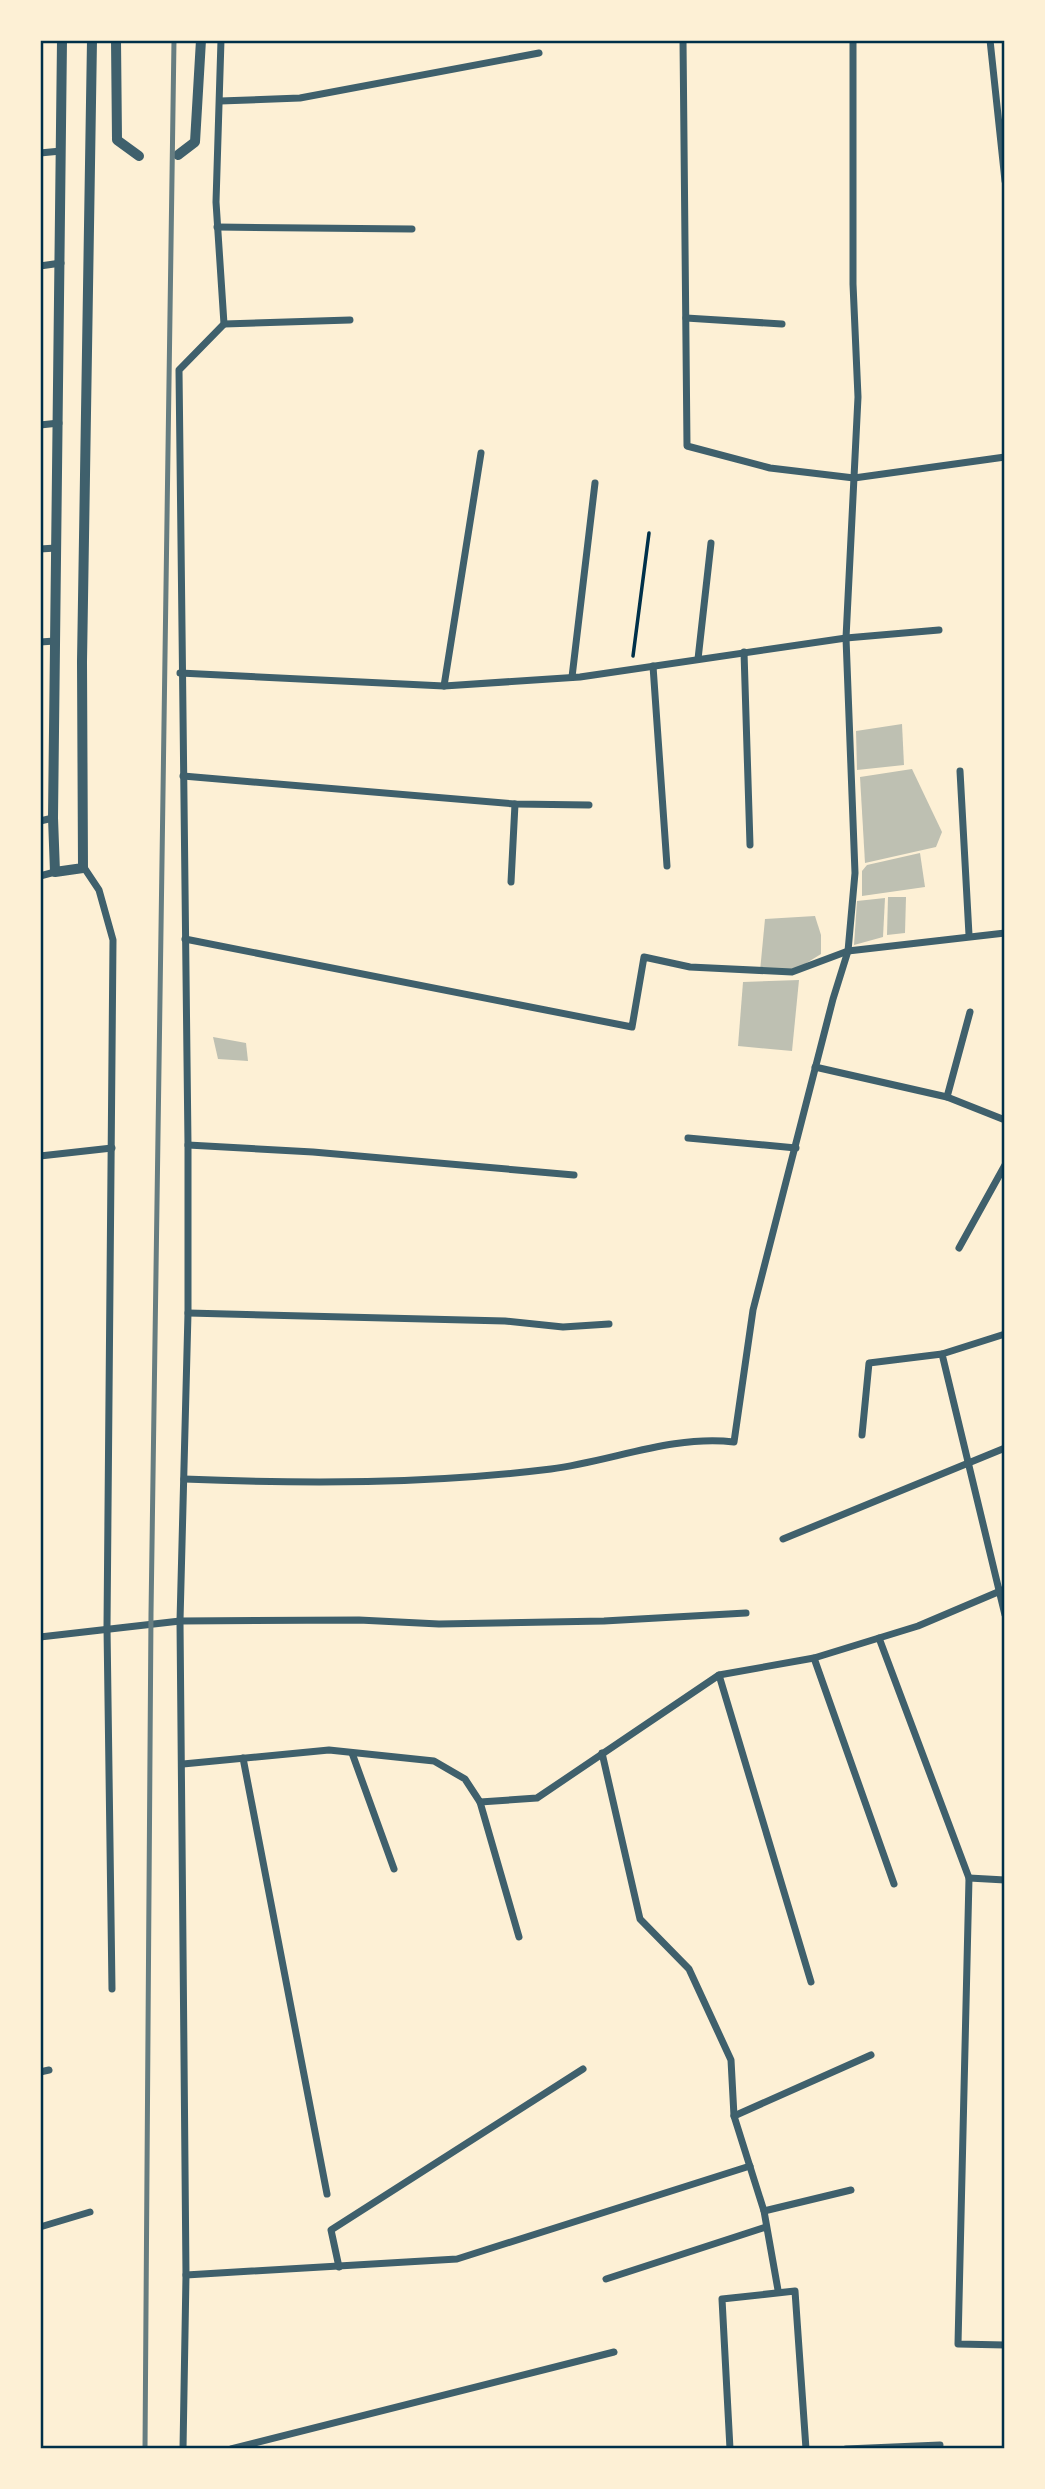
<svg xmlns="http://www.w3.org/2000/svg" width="1045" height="2489" viewBox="0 0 1045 2489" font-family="Raleway,sans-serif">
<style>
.building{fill:#bec0b2}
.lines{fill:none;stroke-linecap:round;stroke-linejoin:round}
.path{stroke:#003049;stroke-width:3.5}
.minor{stroke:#3f606c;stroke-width:7}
.tertiary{stroke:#3f606c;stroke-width:10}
.rail{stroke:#657d81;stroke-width:5}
.neatline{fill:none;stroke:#003049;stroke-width:2.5}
</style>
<rect width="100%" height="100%" fill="#fdf0d5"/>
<g class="building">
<path d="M902 724 904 765 857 770 856 731Z"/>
<path d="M912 769 942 832 936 847 865 863 860 777Z"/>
<path d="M920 853 925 887 862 896V871L867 865Z"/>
<path d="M888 897H906L905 933 887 935Z"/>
<path d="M885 898 883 937 854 945 857 901Z"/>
<path d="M815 916 821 935V954L792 972 760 971 765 919Z"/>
<path d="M799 980 792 1051 738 1046 743 982Z"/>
<path d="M213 1037 246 1043 248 1061 218 1059Z"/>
</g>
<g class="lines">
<path class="path" d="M633 656 649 533"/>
<g class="minor">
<path d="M683 40 687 446 770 468 854 478 1005 457"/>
<path d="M990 40 1005 181"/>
<path d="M220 101 300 98 539 53"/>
<path d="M40 153 61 151"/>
<path d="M217 227 412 229"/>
<path d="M40 266 61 263"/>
<path d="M686 318 782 324"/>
<path d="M224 324 350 320"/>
<path d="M40 425 59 423"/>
<path d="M40 549 56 548"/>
<path d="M40 642 55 641"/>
<path d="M744 652 750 845"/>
<path d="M698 659 711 543"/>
<path d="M653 666 667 866"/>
<path d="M180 673 444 686 580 677 846 638 939 630"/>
<path d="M572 677 595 483"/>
<path d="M444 686 481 453"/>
<path d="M960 771 969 935"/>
<path d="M183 776 515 804 589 805"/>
<path d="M40 821 53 818"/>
<path d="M83 866 99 890 113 940 107 1627 112 1989"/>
<path d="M40 876 55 872"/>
<path d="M511 882 515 804"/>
<path d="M185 939 632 1027 644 957 690 967 792 972 848 951 1005 933"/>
<path d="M970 1012 947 1097 1005 1120"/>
<path d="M815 1067 947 1097"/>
<path d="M688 1138 796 1148"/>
<path d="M188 1145 313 1152 574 1175"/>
<path d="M40 1156 112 1148"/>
<path d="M959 1248 1005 1165"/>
<path d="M188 1313 505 1321 563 1327 609 1324"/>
<path d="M1005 1334 942 1354 1005 1615"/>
<path d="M862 1435 869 1363 942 1354"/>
<path d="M184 1479C307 1484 428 1484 551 1469 613 1461 671 1435 734 1442L753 1310 833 999 848 951 855 873 846 638 858 397 853 284V40"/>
<path d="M783 1539 1005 1448"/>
<path d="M40 1637 180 1621 359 1620 439 1624 604 1621 746 1613"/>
<path d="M879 1638 969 1878 958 2344 1005 2345"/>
<path d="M814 1658 894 1884"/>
<path d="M719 1675 811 1982"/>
<path d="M352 1753 394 1869"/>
<path d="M602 1753 640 1919 689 1969 731 2060 734 2116 764 2211 778 2290"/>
<path d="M243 1758 327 2194"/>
<path d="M183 1764 329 1750 434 1761 465 1779 480 1802 537 1798 719 1675 814 1658 918 1626 1005 1589"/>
<path d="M480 1802 519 1937"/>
<path d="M969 1878 1005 1880"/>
<path d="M40 2072 49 2070"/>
<path d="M734 2116 871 2055"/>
<path d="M764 2211 851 2190"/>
<path d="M40 2227 90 2212"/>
<path d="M339 2267 331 2230 583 2069"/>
<path d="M186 2275 457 2259 750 2166"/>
<path d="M606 2279 766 2227"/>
<path d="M183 2449 186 2275 180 1621 188 1313V1145L179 370 224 324 216 202 221 40"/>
<path d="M231 2449 614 2352"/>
<path d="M730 2449 722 2299 795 2291 806 2449"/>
<path d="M846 2449 940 2445"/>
</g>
<g class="tertiary">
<path d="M62 40 53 818 55 872 83 868 82 662 92 40"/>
<path d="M116 40 117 140 139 156"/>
<path d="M178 155 195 142 201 40"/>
</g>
<path class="rail" d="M145 2449 151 1614 174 40"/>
</g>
<rect width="1045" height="2489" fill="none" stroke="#fdf0d5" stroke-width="84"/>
<rect x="42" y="42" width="961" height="2405" class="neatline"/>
</svg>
